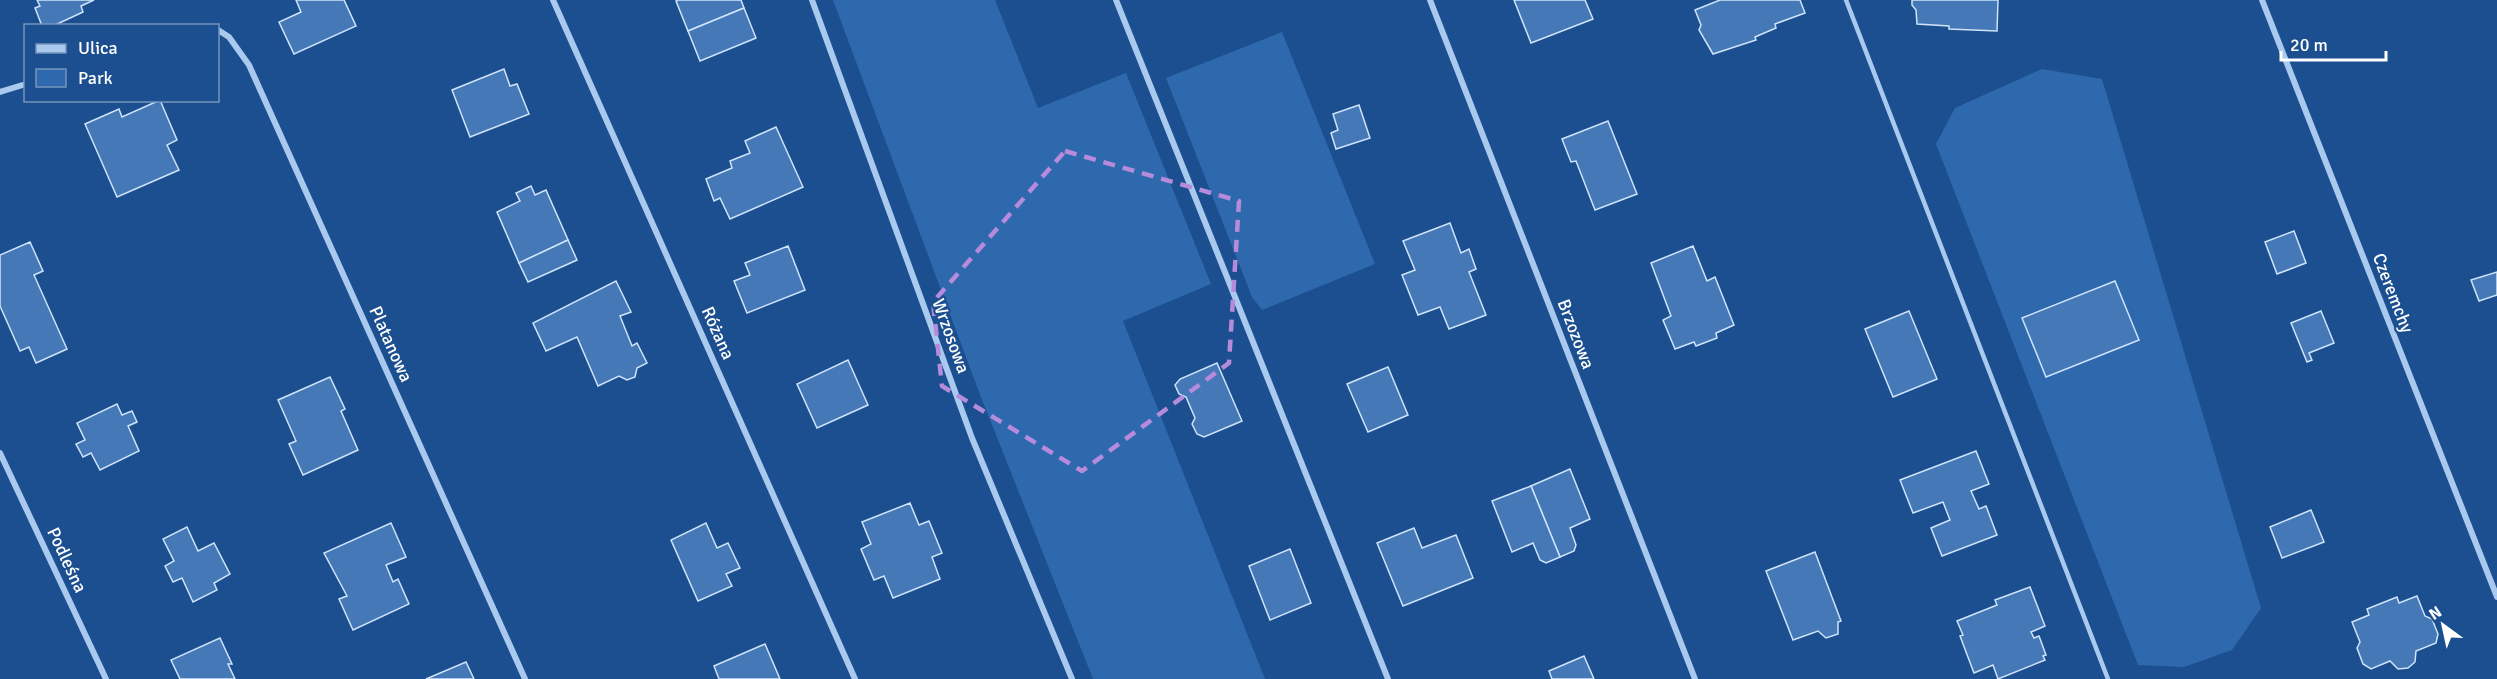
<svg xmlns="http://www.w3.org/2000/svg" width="2497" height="679" viewBox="0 0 2497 679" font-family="Signika,sans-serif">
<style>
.green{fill:#2e69ad}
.building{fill:#4478b7;stroke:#cfe3fa;stroke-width:1.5}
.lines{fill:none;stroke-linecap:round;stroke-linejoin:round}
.lane{stroke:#a9c9ee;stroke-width:4.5}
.street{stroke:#a9c9ee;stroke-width:6}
.marked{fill:none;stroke:#b68bdc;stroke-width:4.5;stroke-dasharray:12 8;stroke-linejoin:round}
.labels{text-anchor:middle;stroke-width:4.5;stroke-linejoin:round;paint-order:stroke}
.street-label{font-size:18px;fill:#fff;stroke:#1b4f8f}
</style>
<rect width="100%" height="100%" fill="#1b4f8f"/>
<g class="green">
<path d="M833 0H995L1038 108 1126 73 1211 284 1123 321 1265 679H1093L979 392Z"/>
<path d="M1282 32 1375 264 1262 310 1252 297 1166 78Z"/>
<path d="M2042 69 2102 79 2261 608 2232 650 2184 667 2138 665 1936 144 1955 108Z"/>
</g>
<g class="building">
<path d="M37 0H94L81 6 83 12 53 26H42L35 8 40 6Z"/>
<path d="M296 0H344L356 26 294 54 279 22 301 12Z"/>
<path d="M678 0H741L744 8 688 31 676 1Z"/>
<path d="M1514 0H1585L1593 19 1531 43Z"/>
<path d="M1720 0H1800L1805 13 1775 24 1776 28 1755 37 1756 40 1713 54 1699 30 1701 25 1695 10Z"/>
<path d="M1912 0H1998L1997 31 1949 29V26L1917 24 1916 10 1912 5Z"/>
<path d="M744 8 756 38 700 61 688 31Z"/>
<path d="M504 69 510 86 517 84 529 114 470 137 452 90Z"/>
<path d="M160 100 177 140 167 145 179 170 117 197 85 124 119 109 122 117Z"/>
<path d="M1359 105 1370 138 1336 149 1331 133 1338 130 1333 114Z"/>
<path d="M1608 121 1637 194 1595 210 1576 161 1571 162 1562 139Z"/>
<path d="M776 127 803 187 730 219 720 198 714 201 706 179 732 168 730 161 750 153 745 141Z"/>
<path d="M531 186 535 195 546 190 568 240 519 263 497 212 520 201 516 193Z"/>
<path d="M1450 223 1461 253 1469 249 1476 269 1469 272 1486 315 1449 329 1440 307 1418 315 1402 275 1415 270 1403 241Z"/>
<path d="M2294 231 2306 263 2277 274 2265 242Z"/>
<path d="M568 240 577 260 528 282 519 263Z"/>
<path d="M30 242 43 271 34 275 67 349 36 363 29 347 20 351 0 306V255Z"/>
<path d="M788 246 805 290 747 313 734 281 750 275 745 263Z"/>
<path d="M1693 246 1707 281 1715 277 1734 325 1716 333 1717 338 1696 346 1694 342 1675 349 1663 320 1671 316 1651 263Z"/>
<path d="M2497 272V295L2479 301 2471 280Z"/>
<path d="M616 281 631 312 620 316 632 346 637 343 647 363 637 368 635 377 627 380 619 376 598 386 577 337 546 351 533 323Z"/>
<path d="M2115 281 2139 340 2046 377 2022 318Z"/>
<path d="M1909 311 1937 379 1893 397 1865 329Z"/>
<path d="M2321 311 2334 343 2309 353 2312 360 2307 362 2291 323Z"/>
<path d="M848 360 868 405 817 428 797 384Z"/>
<path d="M1217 363 1242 421 1204 437 1197 434 1192 424 1195 418 1186 397 1179 394 1175 385 1180 379Z"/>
<path d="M1388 367 1408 415 1368 432 1347 384Z"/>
<path d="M330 377 345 409 341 411 358 450 303 475 289 444 296 441 278 400Z"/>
<path d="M117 404 122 415 132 411 137 422 128 426 139 451 100 470 91 453 83 457 76 444 85 440 77 423Z"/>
<path d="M1976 451 1989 484 1971 491 1979 509 1986 506 1997 535 1942 556 1931 528 1950 520 1943 502 1913 513 1900 480Z"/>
<path d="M1570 469 1590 519 1570 528 1576 545 1574 551 1560 557 1531 486Z"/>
<path d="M1531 486 1560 557 1546 563 1540 560 1533 543 1512 552 1492 501Z"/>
<path d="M910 503 919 525 929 521 942 553 932 557 940 579 893 598 884 576 874 580 861 549 871 544 862 522Z"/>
<path d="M2311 510 2324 542 2282 558 2270 527Z"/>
<path d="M391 523 406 557 386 565 393 582 398 579 409 604 353 630 339 599 347 596 324 553Z"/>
<path d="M706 523 717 548 728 543 740 568 726 574 732 586 698 601 671 540Z"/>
<path d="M187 527 198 551 214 543 230 574 214 583 217 590 193 602 182 578 173 582 165 566 174 561 163 539Z"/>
<path d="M1414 528 1422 548 1456 535 1473 578 1403 606 1377 543Z"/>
<path d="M1290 549 1311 603 1270 620 1249 566Z"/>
<path d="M1815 552 1841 621 1838 622V634L1826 638 1818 631 1793 640 1766 571Z"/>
<path d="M2030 587 2045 626 2031 632 2034 638 2039 636 2046 655 2043 656 2045 660 1998 679 1993 665 1974 673 1960 636 1963 635 1957 621 1997 605 1995 600Z"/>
<path d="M2417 596 2425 616 2432 619 2438 634 2436 643 2416 651 2415 662 2408 668 2398 669 2390 661 2371 669 2363 664 2357 648 2360 642 2352 622 2369 615 2367 609 2397 597 2399 603Z"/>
<path d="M220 638 232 664H228L235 679H180L171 660Z"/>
<path d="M765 644 780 679H719L714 666Z"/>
<path d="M1584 656 1594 679H1552L1549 671Z"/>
<path d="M466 662 474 679H426Z"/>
</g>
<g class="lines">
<path class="lane" d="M1846 0 2108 679"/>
<g class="street">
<path d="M553 0 855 679"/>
<path d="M812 0 972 438 1072 679"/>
<path d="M1116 0 1388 679"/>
<path d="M1430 0 1695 679"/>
<path d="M2262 0 2497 597"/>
<path d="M218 30 229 37 249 65 525 679"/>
<path d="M0 92 26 84"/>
<path d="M0 453 106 679"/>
</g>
</g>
<path class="marked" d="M1065 151 1239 201 1229 363 1082 471 942 386 933 302Z"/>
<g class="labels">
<g class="street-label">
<text transform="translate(2393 293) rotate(69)" y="6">Czeremchy</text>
<text transform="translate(718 333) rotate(66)" y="6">Różana</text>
<text transform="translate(1576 334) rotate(69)" y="6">Brzozowa</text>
<text transform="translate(951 336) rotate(70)" y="6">Wrzosowa</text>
<text transform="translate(391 344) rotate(66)" y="6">Platanowa</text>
<text transform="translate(67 560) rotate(65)" y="6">Podleśna</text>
</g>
</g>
<rect x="24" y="24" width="195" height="78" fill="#1b4f8f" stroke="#7695bc" stroke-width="1.5"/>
<rect x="36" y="44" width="30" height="9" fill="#a9c9ee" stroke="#7695bc" stroke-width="1.5"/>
<text x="78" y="54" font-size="18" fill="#ffffff">Ulica</text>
<rect x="36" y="69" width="30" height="18" fill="#2e69ad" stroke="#7695bc" stroke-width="1.5"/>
<text x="78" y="84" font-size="18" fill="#ffffff">Park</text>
<g transform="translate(2443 625) rotate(327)" stroke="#1b4f8f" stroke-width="4.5" paint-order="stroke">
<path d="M0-4.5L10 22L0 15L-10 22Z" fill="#ffffff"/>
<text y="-9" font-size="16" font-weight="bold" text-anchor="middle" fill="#ffffff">N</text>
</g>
<path d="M2281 51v9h105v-9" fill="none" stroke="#ffffff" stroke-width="3"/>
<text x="2290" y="51" font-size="18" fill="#ffffff" stroke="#1b4f8f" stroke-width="4.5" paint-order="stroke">20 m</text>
</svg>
